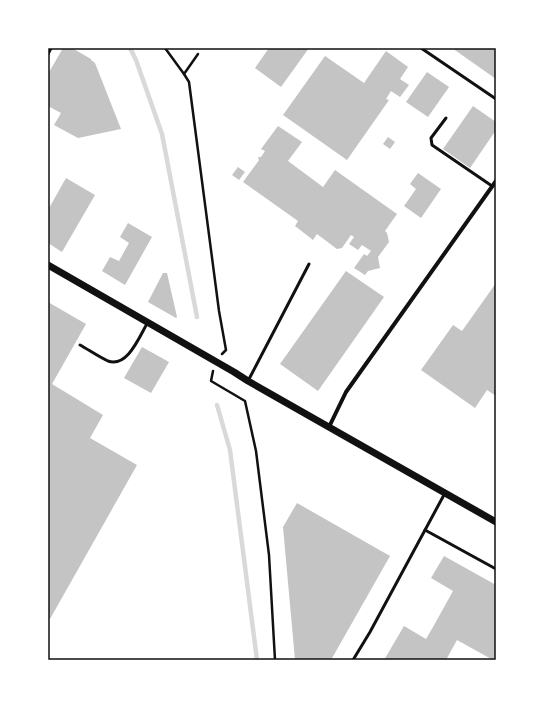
<svg xmlns="http://www.w3.org/2000/svg" width="544" height="708" viewBox="0 0 544 708" font-family="'Nunito Sans',sans-serif">
<style>
.lines{fill:none;stroke-linecap:round;stroke-linejoin:round}
.stream{stroke:#d9d9d9;stroke-width:4.5}
.building{fill:#c4c4c4}
.path{stroke:#111;stroke-width:2.5}
.service{stroke:#111;stroke-width:3}
.minor{stroke:#111;stroke-width:4}
.tertiary{stroke:#111;stroke-width:7}
.neatline{fill:none;stroke:#111;stroke-width:1.5}
</style>
<rect width="100%" height="100%" fill="#fff"/>
<g class="lines">
<g class="stream">
<path d="M130 48 136 60 162 134 197 317"/>
<path d="M217 405 230 450 257 660"/>
</g>
</g>
<g class="building">
<path d="M63 48H72L91 59V60L95 63 121 129 78 138 54 125 61 113 48 106V74Z"/>
<path d="M269 48H309L281 87 255 68Z"/>
<path d="M452 48H496V79Z"/>
<path d="M386 51 408 67 400 79 409 85 400 97 391 91 386 99 389 100 347 160 283 115 325 56 364 83Z"/>
<path d="M427 72 449 87 428 117 406 102Z"/>
<path d="M473 106 496 122V130L470 168 443 149Z"/>
<path d="M278 126 302 142 288 161 323 187 335 170 397 214 385 231 387 233 389 242 378 257 380 268 368 271 365 275 354 268 364 254 367 256 371 251 362 245 358 250 349 244 354 237 351 235 342 248 337 249 317 234 313 240 295 226 298 221 243 182 259 160 258 157H261L265 151 261 149Z"/>
<path d="M388 137 395 142 390 149 383 144Z"/>
<path d="M238 167 245 172 239 180 232 175Z"/>
<path d="M418 173 441 189 421 218 404 206 416 189 410 184Z"/>
<path d="M66 178 95 195 62 252 48 243V210Z"/>
<path d="M128 223 152 237 125 285 102 271 110 257 119 261 129 243 120 237Z"/>
<path d="M346 271 384 297 318 391 280 364Z"/>
<path d="M163 273H167L177 317 176 318 148 302Z"/>
<path d="M496 283V396L487 390 475 408 421 370 453 325 462 331Z"/>
<path d="M48 302 86 324 52 384 103 415 90 438 137 465 50 619 48 618Z"/>
<path d="M142 347 169 362 151 393 124 378Z"/>
<path d="M297 503 390 556 331 660H295L283 527Z"/>
<path d="M444 556 496 585V655L493 660 457 640 446 660H384L404 626 426 639 433 627 453 591 431 578Z"/>
</g>
<g class="lines">
<g class="path">
<path d="M165 48 184 74 189 82 219 311 226 350 222 354"/>
<path d="M184 74 198 54"/>
<path d="M213 371 211 381 245 401 256 451 269 555 275 660"/>
</g>
<g class="service">
<path d="M421 48 496 99"/>
<path d="M48 54 51 48"/>
<path d="M446 118 431 138 432 145 492 186"/>
<path d="M80 345C89 350 99 357 108 361 128 368 140 335 148 322"/>
<path d="M248 381 309 264"/>
<path d="M425 530 496 569"/>
<path d="M353 660 370 632 445 493"/>
</g>
<path class="minor" d="M329 427 346 392 496 181"/>
<path class="tertiary" d="M48 265 234 372 248 381 496 522"/>
</g>
<rect width="544" height="708" fill="none" stroke="#ffffff" stroke-width="98"/>
<rect x="49" y="49" width="446" height="610" class="neatline"/>
</svg>
